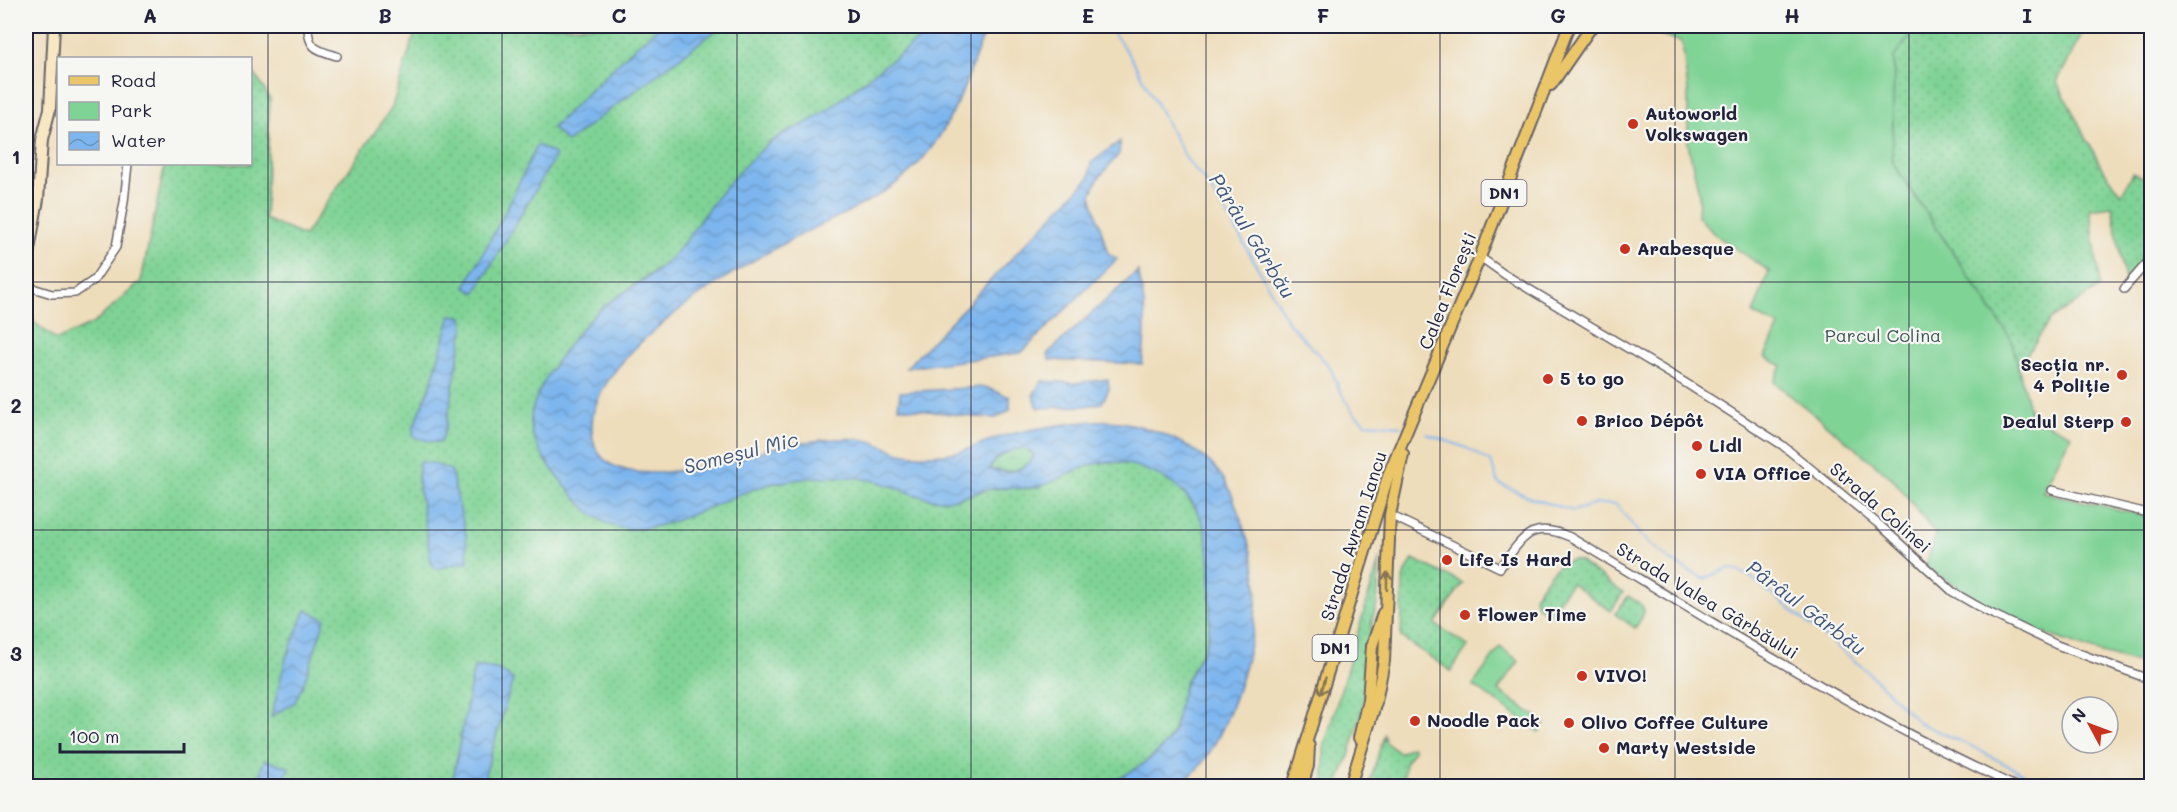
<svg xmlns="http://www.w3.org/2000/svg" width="2177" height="812" viewBox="0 0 2177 812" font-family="Mali,sans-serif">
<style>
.grass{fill:url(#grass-dots);stroke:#507a68;stroke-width:1.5}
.wetland{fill:url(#wetland-marsh);stroke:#507a68;stroke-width:1.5}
.park{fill:#7fd395;stroke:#507a68;stroke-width:1.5}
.water{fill:url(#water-waves);stroke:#506c94;stroke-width:1.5;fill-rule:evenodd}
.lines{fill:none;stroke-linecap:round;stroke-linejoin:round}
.stream{stroke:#7db6ee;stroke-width:2}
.street-casing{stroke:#696368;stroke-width:10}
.secondary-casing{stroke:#696368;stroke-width:14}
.primary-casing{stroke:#696368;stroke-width:14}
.street{stroke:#fff;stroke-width:7}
.secondary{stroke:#f7e8c3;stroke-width:10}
.primary{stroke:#ebc669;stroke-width:10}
.oneway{stroke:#867452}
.grid{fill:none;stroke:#22223b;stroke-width:1.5;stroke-opacity:0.55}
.poi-dot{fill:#c8321e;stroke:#f6f6f2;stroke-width:2}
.labels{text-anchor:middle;stroke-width:4.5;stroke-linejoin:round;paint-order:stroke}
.shield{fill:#f6f6f2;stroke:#626272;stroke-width:1.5}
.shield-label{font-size:16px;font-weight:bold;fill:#22223b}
.poi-label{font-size:18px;font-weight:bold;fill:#22223b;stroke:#f6f6f2;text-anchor:start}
.street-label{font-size:18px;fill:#22223b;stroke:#f6f6f2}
.park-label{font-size:18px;fill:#3e5756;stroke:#f6f6f2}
.water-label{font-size:20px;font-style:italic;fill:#42567a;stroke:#f6f6f2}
.neatline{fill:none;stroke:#22223b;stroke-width:2}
.grid-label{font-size:20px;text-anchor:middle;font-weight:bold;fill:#22223b}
</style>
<defs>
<pattern id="grass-dots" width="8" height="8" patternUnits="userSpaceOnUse" patternTransform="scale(1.5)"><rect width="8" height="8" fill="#7fd395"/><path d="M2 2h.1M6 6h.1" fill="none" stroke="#6db581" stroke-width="1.8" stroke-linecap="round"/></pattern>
<pattern id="wetland-marsh" width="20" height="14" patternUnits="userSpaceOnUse" patternTransform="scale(1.5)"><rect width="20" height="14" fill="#7fd395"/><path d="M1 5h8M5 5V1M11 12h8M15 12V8" fill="none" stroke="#6db581"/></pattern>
<pattern id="water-waves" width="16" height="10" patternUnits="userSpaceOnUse" patternTransform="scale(1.5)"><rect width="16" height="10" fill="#7db6ee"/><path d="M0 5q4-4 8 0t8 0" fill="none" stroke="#6694c2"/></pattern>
</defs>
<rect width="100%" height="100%" fill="#f6f6f2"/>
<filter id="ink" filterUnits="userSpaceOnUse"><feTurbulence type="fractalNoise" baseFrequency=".0167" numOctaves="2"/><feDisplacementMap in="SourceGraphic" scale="12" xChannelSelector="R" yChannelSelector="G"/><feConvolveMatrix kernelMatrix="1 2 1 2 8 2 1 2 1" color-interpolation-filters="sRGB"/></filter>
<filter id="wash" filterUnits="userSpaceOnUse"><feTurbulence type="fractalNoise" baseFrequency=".008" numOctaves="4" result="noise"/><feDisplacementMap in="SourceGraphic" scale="24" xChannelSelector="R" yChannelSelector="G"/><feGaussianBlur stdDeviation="1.35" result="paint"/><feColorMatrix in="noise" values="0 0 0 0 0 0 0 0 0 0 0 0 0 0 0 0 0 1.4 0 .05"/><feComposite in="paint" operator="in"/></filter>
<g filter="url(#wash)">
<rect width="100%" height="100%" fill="#edb"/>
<g class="grass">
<path d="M417 26H936L834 105 816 118 769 142 725 189 684 244 666 263 604 306 573 338 600 520C649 544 696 507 742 492 780 480 825 472 865 478 896 483 922 503 953 499 966 498 978 491 991 489 1009 486 1026 492 1043 485 1078 473 1088 456 1130 464 1177 473 1210 513 1210 561 1210 588 1214 620 1205 646 1200 660 1189 672 1184 686 1178 702 1180 722 1170 737 1160 754 1123 782 1103 786 1093 789 1080 786 1070 786 1050 786 1031 787 1011 786 994 786 976 783 959 783 933 782 907 786 880 786 861 786 841 788 821 786 811 786 800 782 789 783 778 783 767 785 756 786H26V316L57 340 94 323 141 281 165 164H250L251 68 270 99 265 219 304 236 392 107Z"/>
<path d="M2020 26H2086L2057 82 2102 168 2122 194 2133 173 2151 181V251L2125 281 2112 206 2090 209 2100 287 2050 320 2018 368 2011 339 1892 162 1894 56 1911 34 2019 29Z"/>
<path d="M1380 557 1377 604 1372 621 1363 707 1349 756 1337 786H1324V747Z"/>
<path d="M1413 559 1463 583 1435 624 1468 646 1451 671 1401 637 1403 578Z"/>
<path d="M1573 560 1579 561 1623 593 1611 611 1571 583 1549 614 1538 607 1534 597C1545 581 1553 563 1573 560Z"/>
<path d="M1628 596C1647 608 1649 608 1635 628L1615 614Z"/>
<path d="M1384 735 1386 743 1400 753 1410 747H1413L1414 750 1405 763 1403 786H1372L1370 782Z"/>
</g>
<path class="wetland" d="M1024 448 1033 454V458C1022 473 1005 473 988 469 998 455 1007 450 1024 448Z"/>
<g class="park">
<path d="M1634 26H2020L2019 29 1911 34 1894 57 1892 162 2011 339 2031 416 2071 435 2043 492 2151 517 2148 666 2095 651 2023 626 1925 567 1936 535 1893 479 1774 382 1782 366 1765 357 1779 326 1753 314 1769 271 1713 233 1698 216 1699 193 1688 144V90L1682 42Z"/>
<path d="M1500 647 1519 661 1498 690 1545 723 1539 732 1473 685Z"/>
</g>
<g class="water">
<path d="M660 26H710L715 31 567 142 552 128 636 46Z"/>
<path d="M936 26H989C980 40 976 56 970 72 958 105 940 142 915 167 879 203 836 216 792 239 734 270 577 361 593 439 606 504 737 457 777 447 796 443 817 440 836 439 847 438 859 438 870 441 880 444 890 450 901 453 917 457 936 455 952 453 969 451 984 441 1000 437 1029 429 1062 424 1092 421 1118 419 1141 425 1165 435 1186 444 1207 456 1220 474 1231 487 1235 504 1241 520 1257 565 1261 588 1252 635 1244 677 1219 762 1179 784 1168 790 1119 787 1103 786 1127 775 1155 760 1170 738 1179 723 1177 706 1183 690 1189 671 1204 656 1208 638 1211 622 1210 604 1210 588 1210 539 1207 499 1158 475 1143 468 1128 462 1111 462 1084 462 1065 478 1041 486 1025 491 1008 486 991 489 974 491 960 500 943 500 920 499 900 488 879 482 847 473 812 477 780 482 730 491 679 530 630 529 598 528 576 500 558 477 547 463 533 444 531 426 527 393 578 328 602 308 624 290 650 279 670 259 684 245 694 229 705 213 723 189 744 164 767 145 782 132 801 127 817 117 836 105 852 90 870 76 892 59 915 44 936 26ZM1024 448 1033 454V458C1023 473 1005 474 989 469 998 455 1008 450 1024 448Z"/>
<path d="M1120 141 1119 154 1098 179 1091 195 1108 253 1117 259 1021 353 906 368 1089 178 1091 163Z"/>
<path d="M537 145 556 155 475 293 465 287 505 212Z"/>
<path d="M1138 271C1146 305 1147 330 1142 364L1049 360 1048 353Z"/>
<path d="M451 315 462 317 464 327 446 427 441 442H432L414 437 413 429 431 384Z"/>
<path d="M1108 379 1109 389 1102 403 1085 406 1038 408 1033 395 1042 381 1074 383Z"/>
<path d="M985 387 1010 397V410L996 418 974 417 898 407 900 392Z"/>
<path d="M419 462 432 463 451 470 466 535 468 562 436 569 431 562 418 482Z"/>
<path d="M306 610 325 619 305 680 295 702 271 717 286 658Z"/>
<path d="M474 666 497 669 513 679 482 785 453 778Z"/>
<path d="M264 760 289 767 282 786H256Z"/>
</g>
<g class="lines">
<g class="stream">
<path d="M1105 26 1110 28 1132 59 1187 160 1205 181 1230 219 1289 323 1330 367 1340 391 1354 414 1366 423 1401 426"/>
<path d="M1427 434 1467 448 1491 462 1498 483 1531 498 1573 511 1596 504H1616L1641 536 1671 561 1704 579 1729 568 1748 575 1866 670 1919 723 1971 746 2047 786"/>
</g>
</g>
</g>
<g filter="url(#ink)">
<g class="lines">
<g class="street-casing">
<g id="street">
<path d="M308 26C308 49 317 50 337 56"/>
<path d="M1480 257 1504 274 1684 382 1782 445 1882 527 1953 592 1986 611 2057 645 2151 680"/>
<path d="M26 286 52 294 75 293 94 280 116 247 124 202 128 164"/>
<path d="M2124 289 2152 257"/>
<path d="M2052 490 2152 514"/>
<path d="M1390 515 1500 568C1523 538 1530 519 1570 537 1716 624 1860 715 2015 786"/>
</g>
</g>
<g class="secondary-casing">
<path id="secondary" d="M26 267 38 199 42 140 50 109 54 26"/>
</g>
<g class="primary-casing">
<g id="primary">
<path d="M1551 85 1592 26"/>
<path d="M1359 738 1368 700 1372 646 1383 613"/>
<path d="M1293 786 1389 473 1480 257 1569 26"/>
<path d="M1302 786 1308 766 1309 746"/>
<path d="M1350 786 1376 702 1384 661 1390 515 1403 454"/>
</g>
</g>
<use href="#street" class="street"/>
<use href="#secondary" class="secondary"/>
<use href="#primary" class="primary"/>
</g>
<defs><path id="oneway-shaft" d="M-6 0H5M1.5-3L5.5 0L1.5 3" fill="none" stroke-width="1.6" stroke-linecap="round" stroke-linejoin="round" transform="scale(1.5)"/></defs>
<g class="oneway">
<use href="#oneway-shaft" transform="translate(1387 581) rotate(-89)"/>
<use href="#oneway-shaft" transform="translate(1323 686) rotate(107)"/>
</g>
</g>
<path class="grid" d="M268 26V786M502 26V786M737 26V786M971 26V786M1206 26V786M1440 26V786M1675 26V786M1909 26V786M26 282H2152M26 530H2152"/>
<g class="poi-dot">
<circle cx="1633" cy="124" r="6"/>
<circle cx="1625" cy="249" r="6"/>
<circle cx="2122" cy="375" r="6"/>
<circle cx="1548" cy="379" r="6"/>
<circle cx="1582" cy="421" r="6"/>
<circle cx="2126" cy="422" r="6"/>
<circle cx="1697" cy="446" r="6"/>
<circle cx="1701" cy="474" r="6"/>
<circle cx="1447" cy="560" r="6"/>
<circle cx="1465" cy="615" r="6"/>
<circle cx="1582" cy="676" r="6"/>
<circle cx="1415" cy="721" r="6"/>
<circle cx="1569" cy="723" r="6"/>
<circle cx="1604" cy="748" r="6"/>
</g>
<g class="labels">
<g class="shield">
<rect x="1481.5" y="180" width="45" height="26" rx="4.5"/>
<rect x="1312.5" y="635" width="45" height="26" rx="4.5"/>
</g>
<g class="shield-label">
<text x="1504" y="199">DN1</text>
<text x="1335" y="654">DN1</text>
</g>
<g class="poi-label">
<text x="1645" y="120">Autoworld<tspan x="1645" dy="21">Volkswagen</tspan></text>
<text x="1637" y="255">Arabesque</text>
<text x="2110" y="371" text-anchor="end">Secția nr.<tspan x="2110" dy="21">4 Poliție</tspan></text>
<text x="1560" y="385">5 to go</text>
<text x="1594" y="427">Brico Dépôt</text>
<text x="2114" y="428" text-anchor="end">Dealul Sterp</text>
<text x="1709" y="452">Lidl</text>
<text x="1713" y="480">VIA Office</text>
<text x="1459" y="566">Life Is Hard</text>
<text x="1477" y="621">Flower Time</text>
<text x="1594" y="682">VIVO!</text>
<text x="1427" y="727">Noodle Pack</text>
<text x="1581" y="729">Olivo Coffee Culture</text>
<text x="1616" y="754">Marty Westside</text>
</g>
<g class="street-label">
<text transform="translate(1448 291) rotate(-68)" y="6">Calea Florești</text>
<text transform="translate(1880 508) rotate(41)" y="6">Strada Colinei</text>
<text transform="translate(1354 536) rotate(-72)" y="6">Strada Avram Iancu</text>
<text transform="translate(1707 601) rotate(31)" y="6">Strada Valea Gârbăului</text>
</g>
<g class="park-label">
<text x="1883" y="342">Parcul Colina</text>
</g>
<g class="water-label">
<text transform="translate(1252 236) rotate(58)" y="7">Pârâul Gârbău</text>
<text transform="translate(741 453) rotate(-14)" y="7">Someșul Mic</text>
<text transform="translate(1806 608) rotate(37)" y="7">Pârâul Gârbău</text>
</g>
</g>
<rect width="2177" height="812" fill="none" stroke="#f6f6f2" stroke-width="66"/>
<rect x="57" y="57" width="195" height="108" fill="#f6f6f2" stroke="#a1a1a9" stroke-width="1.5"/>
<rect x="69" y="76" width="30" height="9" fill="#ebc669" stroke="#a1a1a9" stroke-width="1.5"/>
<text x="111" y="87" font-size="18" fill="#22223b">Road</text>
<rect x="69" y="102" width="30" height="18" fill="#7fd395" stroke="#a1a1a9" stroke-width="1.5"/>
<text x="111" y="117" font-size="18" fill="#22223b">Park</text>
<rect x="69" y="132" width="30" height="18" fill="url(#water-waves)" stroke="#a1a1a9" stroke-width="1.5"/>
<text x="111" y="147" font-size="18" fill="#22223b">Water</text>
<g transform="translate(2090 725) rotate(311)"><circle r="28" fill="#f6f6f2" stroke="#a1a1a9" stroke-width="1.5"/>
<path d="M0-4.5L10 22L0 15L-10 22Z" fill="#c8321e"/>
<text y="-9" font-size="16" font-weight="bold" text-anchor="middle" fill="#22223b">N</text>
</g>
<path d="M60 743v9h124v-9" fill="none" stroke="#22223b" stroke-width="3"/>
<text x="69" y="743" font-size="18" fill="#22223b" stroke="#f6f6f2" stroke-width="4.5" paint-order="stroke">100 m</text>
<rect x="33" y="33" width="2111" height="746" class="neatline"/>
<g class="grid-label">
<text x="150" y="23">A</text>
<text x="385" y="23">B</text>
<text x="619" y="23">C</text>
<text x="854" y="23">D</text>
<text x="1088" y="23">E</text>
<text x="1323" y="23">F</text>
<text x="1558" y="23">G</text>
<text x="1792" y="23">H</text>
<text x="2027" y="23">I</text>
<text x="16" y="164">1</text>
<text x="16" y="413">2</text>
<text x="16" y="661">3</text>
</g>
</svg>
